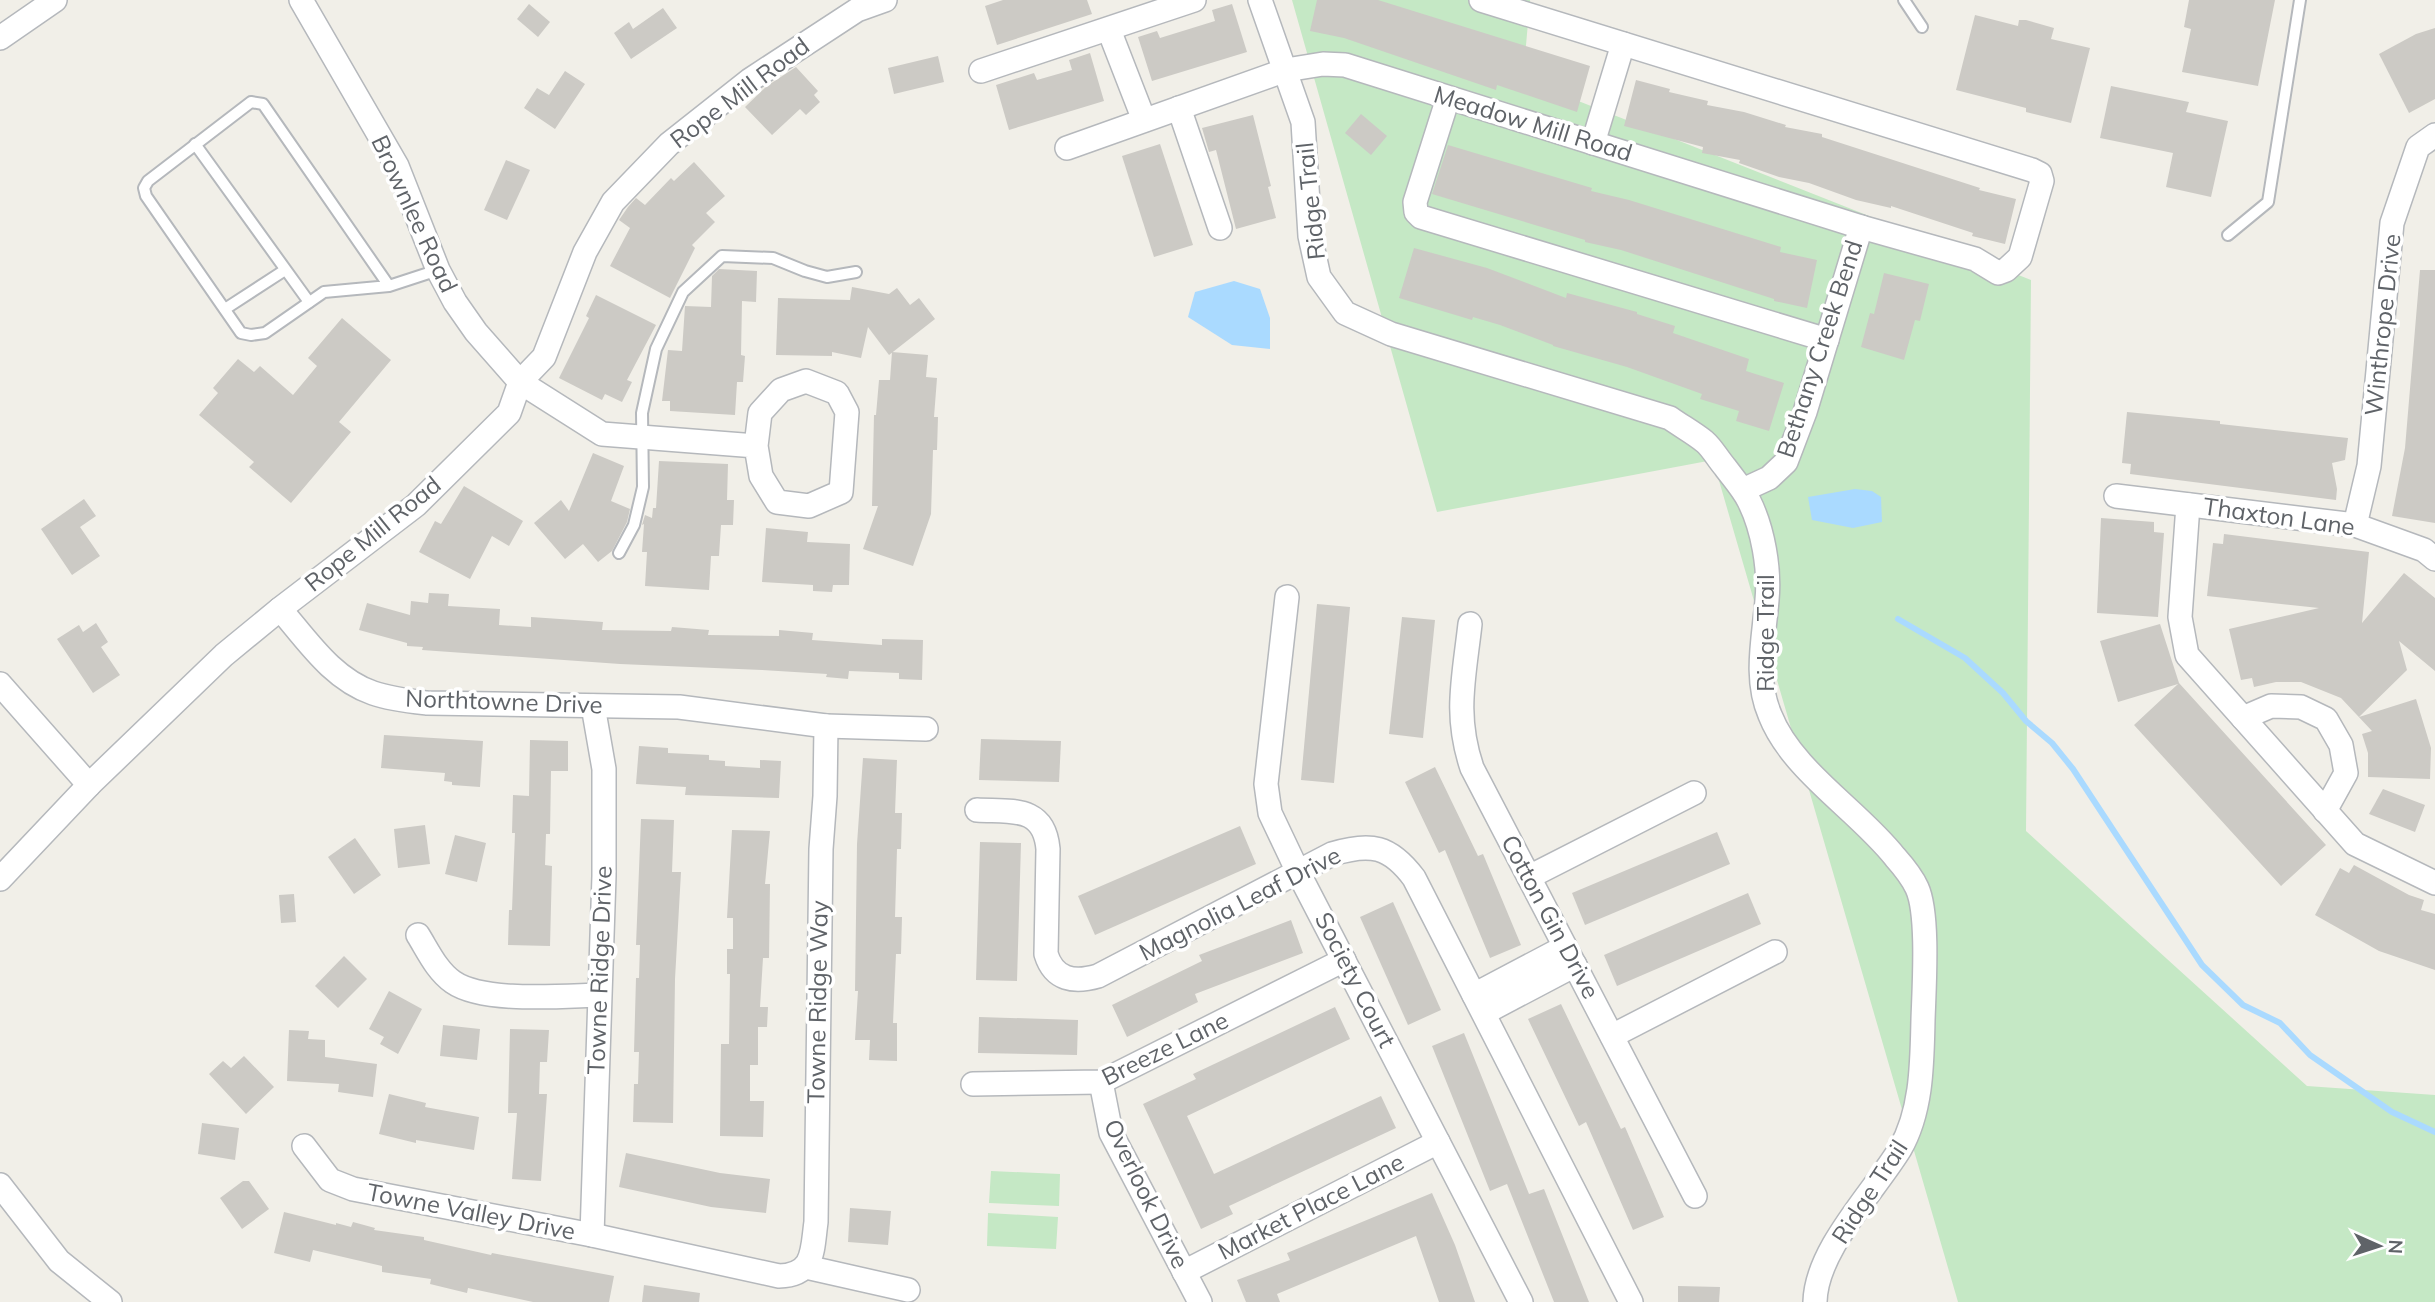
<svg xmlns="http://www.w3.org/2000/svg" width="2435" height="1302" viewBox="0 0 2435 1302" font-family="Mulish,sans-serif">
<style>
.green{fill:#c5e8c5}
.water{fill:#aadaff}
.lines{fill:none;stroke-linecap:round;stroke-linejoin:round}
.stream{stroke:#aadaff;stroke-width:6}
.building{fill:#cccac5}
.service-casing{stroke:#b5b8bc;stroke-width:14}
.minor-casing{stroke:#b5b8bc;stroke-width:26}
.service{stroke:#fff;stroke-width:10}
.minor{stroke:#fff;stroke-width:23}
.labels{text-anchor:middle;stroke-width:7;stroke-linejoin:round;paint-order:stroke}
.street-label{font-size:24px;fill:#5f6368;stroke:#fff}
</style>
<rect width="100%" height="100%" fill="#f1efe8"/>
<g class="green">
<path d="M1292 0H1530L1523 79 2031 280 2026 831 2307 1086 2435 1095V1302H1958L1713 460 1437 512Z"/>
<path d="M991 1171 1060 1174 1059 1206 989 1203Z"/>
<path d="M988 1213 1058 1217 1056 1249 987 1246Z"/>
</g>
<g class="water">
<path d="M1234 281 1260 289 1270 318V349L1232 345 1188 317 1195 292Z"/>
<path d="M1855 489 1872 491 1881 497 1882 522 1853 528 1812 520 1808 497Z"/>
</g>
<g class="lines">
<path class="stream" d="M1898 619 1965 658 2003 693 2026 721 2052 743 2073 769 2202 965 2243 1005 2280 1023 2310 1055 2392 1112 2435 1132"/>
</g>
<g class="building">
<path d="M1003 0H1087L1092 14 997 45 985 6Z"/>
<path d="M1317 0H1378L1590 66 1577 112 1497 85 1496 90 1344 38 1310 31Z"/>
<path d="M2189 0H2275L2258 86 2182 72 2191 29 2184 27Z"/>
<path d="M529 4 550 22 538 37 517 19Z"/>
<path d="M1232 4 1247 52 1152 81 1138 37 1157 31 1160 38 1215 21 1212 10Z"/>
<path d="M663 8 677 28 631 59 614 33 629 22 633 29Z"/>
<path d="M1975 15 2018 26 2019 20H2026L2054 28 2051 39 2090 48 2071 123 2026 112V108L1956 90Z"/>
<path d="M2435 28V99L2409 113 2379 54 2416 34Z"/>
<path d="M1090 53 1104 101 1009 130 996 85 1034 73 1037 80 1072 70 1069 60Z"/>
<path d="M938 56 944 82 894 94 888 68Z"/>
<path d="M796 67 818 91 814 95 820 102 806 115 800 109 772 135 745 107 767 86Z"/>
<path d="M565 71 585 84 555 129 524 108 537 88 549 95Z"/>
<path d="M1636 80 1670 89 1669 92 1708 101 1707 105 1744 112 1786 125 1785 127 1822 134V137L1980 188 1979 190 2016 199 2005 244 1972 236 1973 233 1891 206V208L1856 200 1809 183 1779 177 1739 163 1740 160 1702 153 1703 147 1624 126Z"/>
<path d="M2111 86 2189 102 2186 112 2228 121 2211 197 2166 187 2173 153 2100 138Z"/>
<path d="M1361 114 1387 136 1371 155 1345 133Z"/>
<path d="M1253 115 1271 186 1268 187 1276 218 1236 229 1216 150 1209 152 1202 128Z"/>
<path d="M1160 144 1193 245 1154 257 1122 156Z"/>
<path d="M1448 145 1592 188 1591 191 1629 200 1781 247 1780 252 1817 260 1807 308 1774 301V299L1621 250 1585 242V240L1432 194Z"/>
<path d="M506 160 530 170 507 220 484 210Z"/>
<path d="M694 162 725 196 706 213 715 222 692 245 695 248 670 298 610 266 630 228 619 220 628 207 636 198 645 205 671 178 674 181Z"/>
<path d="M1414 248 1487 268 1566 298 1567 293 1637 312V314L1675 326 1673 333 1749 359 1746 371 1784 383 1769 431 1736 421 1739 411 1700 399 1702 394 1627 367 1553 346V345L1500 325 1473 317 1472 320 1399 298Z"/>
<path d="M719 269 757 271 756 302 742 301 741 355 745 356 743 382H737L735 415 670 411V401H662L668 350 682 351 685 306 711 307 712 276Z"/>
<path d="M2420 270H2435V523L2392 516 2405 448Z"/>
<path d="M1884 273 1929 284 1920 321 1915 320 1904 360 1861 347 1870 313 1874 314Z"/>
<path d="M852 287 889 294 897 288 910 305 919 298 935 319 889 355 868 327 861 358 832 352V356L776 355 778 298 850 300Z"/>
<path d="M596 295 656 325 627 380 632 382 622 402 605 394 602 400 559 378 589 318 586 316Z"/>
<path d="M342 318 391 360 339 422 351 432 291 503 249 467 254 462 199 415 218 393 213 388 238 359 254 372 260 366 293 395 317 366 308 358Z"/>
<path d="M892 352 928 355 926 377 937 378 934 417H938L937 450H933L931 514 913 566 863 549 878 506H872L874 415H876L879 380H890Z"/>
<path d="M2127 412 2220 421V424L2348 438 2345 460 2332 463 2337 489 2336 500 2130 474 2131 464 2122 463Z"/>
<path d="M593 453 624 466 611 501 630 509 627 522 612 551 598 562 583 544 565 559 534 523 561 500 569 511Z"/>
<path d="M659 461 728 464 727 500H734L733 525H721L719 556H711L709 590 645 586 647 552H642L644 524 642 525 645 515 652 518 653 508H656Z"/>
<path d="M464 486 523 521 509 546 492 536 470 579 419 552 435 521 441 524Z"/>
<path d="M84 499 96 516 80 527 100 556 72 575 41 529Z"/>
<path d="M2101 518 2154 522V532L2164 533 2158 617 2097 613Z"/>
<path d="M766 528 808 532 807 542 850 544 849 585H833L832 592 813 591V585L762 582Z"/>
<path d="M2224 534 2369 552 2362 623 2404 573 2435 598V671L2399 641 2407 670 2359 717 2416 699 2431 748 2430 779 2368 777V753L2362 734 2372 731 2341 698 2301 682H2276L2254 687 2252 678 2241 680 2229 629 2319 608 2207 596 2213 543 2223 544Z"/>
<path d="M429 593 449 594 448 606 500 609 499 625 531 627V617L603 622 602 630 671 631 672 627 709 630 708 635 779 636V630L813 633 812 640 882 645V639L923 640 922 680 899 679V673L849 671 848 679 826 677 827 674 762 670 620 664 422 650 423 647 407 646V643L359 630 367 603 410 615 411 601 428 603Z"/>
<path d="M1317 604 1350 607 1334 783 1301 780Z"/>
<path d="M1402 617 1435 620 1423 738 1389 734Z"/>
<path d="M96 623 108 642 101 647 120 675 93 693 57 639 79 625 83 632Z"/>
<path d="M2160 624 2179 683 2326 845 2281 886 2134 725 2178 684 2118 702 2100 641Z"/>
<path d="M384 735 483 741 480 787 452 785V782L444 781 445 773 381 768Z"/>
<path d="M981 739 1061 741 1059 782 979 780Z"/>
<path d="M530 740 568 741V771H551L550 834H546L545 865 552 866 550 946 508 945 509 910H512L515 833H512L513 795 529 796Z"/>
<path d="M639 746 668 748V753L709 755V760L725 761V766L760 768V760L781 761 779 798 685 795 686 787 636 784Z"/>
<path d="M863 758 897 760 895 813H902L901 849H897L895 917H902L901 954H896L893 1023H897V1061L869 1060 870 1040H855L858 991H855L857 844Z"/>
<path d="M1435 767 1478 856 1483 854 1521 945 1490 958 1445 850 1439 853 1405 782Z"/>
<path d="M2383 789 2425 805 2415 832 2369 814Z"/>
<path d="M641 819 674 820 672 872H681L675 979 673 1123 633 1122 634 1084H638L639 1052H634L636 978H639L640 945H636Z"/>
<path d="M425 825 430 864 398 868 394 829Z"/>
<path d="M1240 826 1256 864 1095 935 1078 896Z"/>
<path d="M732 830 770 831 765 884H770L769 958H763L760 1007H768L767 1027H758V1065H750V1101H764L763 1137 720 1136 721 1044H729L730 974H727V949H733V918H727Z"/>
<path d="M1717 832 1730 864 1585 925 1572 893Z"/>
<path d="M455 835 486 843 477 882 445 874Z"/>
<path d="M355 838 381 875 354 894 328 857Z"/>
<path d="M980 842 1021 843 1017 981 976 980Z"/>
<path d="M2354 865 2409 895 2424 900 2421 910 2435 914V970L2379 951 2315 915 2340 868 2349 873Z"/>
<path d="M1748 893 1761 924 1617 986 1604 955Z"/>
<path d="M294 894 296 922 281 923 279 895Z"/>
<path d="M1393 902 1441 1010 1408 1025 1360 917Z"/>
<path d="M1291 920 1303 953 1195 994 1198 1002 1127 1037 1112 1005 1202 961 1199 955Z"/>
<path d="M344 956 367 979 338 1008 315 986Z"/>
<path d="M389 991 422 1009 398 1054 380 1044 384 1037 369 1029Z"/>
<path d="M1561 1004 1621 1129 1625 1127 1664 1217 1633 1230 1586 1122 1579 1126 1528 1019Z"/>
<path d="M1335 1007 1350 1039 1187 1116 1214 1174 1381 1096 1396 1128 1229 1206 1233 1214 1201 1229 1143 1104 1196 1079 1193 1074Z"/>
<path d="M979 1017 1078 1020 1077 1055 978 1053Z"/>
<path d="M443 1025 480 1029 477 1060 440 1056Z"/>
<path d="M510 1029 549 1030 547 1062H540L539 1094H547L541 1181 512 1179 517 1113H508Z"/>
<path d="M289 1030 309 1031 308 1039 325 1040V1057L377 1064 373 1097 338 1092 339 1084 287 1081Z"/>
<path d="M1464 1033 1529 1194 1544 1189 1589 1302H1554L1507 1184 1490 1191 1432 1046Z"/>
<path d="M244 1056 274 1087 246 1114 209 1074 223 1061 231 1068Z"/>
<path d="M389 1094 426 1103 425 1107 479 1117 474 1150 416 1140V1143L379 1134Z"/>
<path d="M202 1123 239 1128 235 1160 198 1154Z"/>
<path d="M626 1153 720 1173 770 1179 766 1213 711 1207 619 1187Z"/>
<path d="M243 1181H249L269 1209 242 1229 220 1198Z"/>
<path d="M1432 1193 1455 1245 1475 1302H1439L1416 1236 1277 1294 1280 1302H1246L1237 1280 1290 1260 1287 1253Z"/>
<path d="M850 1208 891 1211 888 1245 848 1242Z"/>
<path d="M284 1212 336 1225V1223L351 1227 353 1222 375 1228 374 1230 424 1237V1240L491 1255 492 1253 614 1276 609 1302H533L468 1288 467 1293 430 1284 431 1279 382 1272V1266L313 1250 310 1262 274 1253Z"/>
<path d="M644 1285 700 1293 699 1302H642Z"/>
<path d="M1678 1286 1720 1287 1719 1302H1678Z"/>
</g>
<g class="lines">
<g class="service-casing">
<g id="service">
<path d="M1904 0 1922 27"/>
<path d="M195 144 309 302"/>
<path d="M2228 235 2268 202 2300 0"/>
<path d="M389 286 263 104 251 102 148 181 144 188 146 196 241 333 251 335 265 333 324 292 389 286 438 270"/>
<path d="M225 309 285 270"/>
<path d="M619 553 634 525 643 487 642 413 656 349 683 292 722 256 773 258 805 271 827 277 856 272"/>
</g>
</g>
<g class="minor-casing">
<g id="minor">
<path d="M301 0 397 166 438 270 455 302 476 332 520 382 602 434 756 446 761 476 777 502 809 506 841 492 847 412 837 393 806 381 781 390 760 413 756 446"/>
<path d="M1260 0 1303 122 1310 236 1319 277 1345 313 1391 334 1670 418C1681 426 1694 433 1705 442 1712 448 1718 459 1725 467 1733 478 1743 489 1749 501 1763 529 1770 569 1767 600 1764 638 1754 678 1770 715 1792 771 1858 810 1895 857 1903 866 1912 877 1917 888 1929 914 1924 988 1923 1020 1922 1063 1922 1111 1900 1149 1873 1193 1816 1250 1815 1302"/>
<path d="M1109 30 1144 120"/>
<path d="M0 38 55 0"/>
<path d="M981 71 1194 0"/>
<path d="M1448 98 1415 202 1416 212 1421 217 1827 340"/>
<path d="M1179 108 1220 228"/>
<path d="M1593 143 1623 44"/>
<path d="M1067 148 1286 70 1323 64 1345 65 1861 227 1975 259 1998 273 2006 270 2020 257 2042 181 2040 174 2032 170 1481 0"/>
<path d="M1743 490 1769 478 1786 462 1805 412 1861 227"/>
<path d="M2116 496 2355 525 2424 550 2435 559"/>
<path d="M2188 505 2180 617 2187 655 2355 844 2435 883"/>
<path d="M2355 525 2369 466 2392 223 2418 147 2435 135"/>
<path d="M1287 597 1266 784 1270 813 1298 872 1521 1302"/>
<path d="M280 609C307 640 332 679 373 693 390 699 409 701 427 703L679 707 826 726 825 796 821 849 816 1222C812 1250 815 1275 779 1276L592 1235 353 1189 330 1180 304 1146"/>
<path d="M1470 624C1464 678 1454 715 1472 768L1695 1196"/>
<path d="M0 684 89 785"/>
<path d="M2243 718 2271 706 2301 707 2326 719 2341 745 2346 773 2325 811"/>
<path d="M826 726 926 729"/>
<path d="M977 810C1011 812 1044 805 1048 849L1046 954C1054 980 1074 983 1098 976L1332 854C1371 842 1390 846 1414 878L1631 1302"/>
<path d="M1529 877 1694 793"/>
<path d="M0 879 89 785 224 655 280 609 416 505 509 413 520 382 544 357 585 252 613 202 669 144 750 80 857 10 885 0"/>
<path d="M418 935C428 951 437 971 453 982 483 1003 562 996 598 995"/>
<path d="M1474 995 1565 947"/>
<path d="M1484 1013 1575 965"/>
<path d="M1612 1036 1775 952"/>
<path d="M1101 1082 1111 1133 1200 1302"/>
<path d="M973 1084 1101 1082 1344 960"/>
<path d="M0 1185 59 1261 110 1302"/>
<path d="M592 1235 604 876V769L593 706"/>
<path d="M806 1267 908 1290"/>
<path d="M1184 1272 1438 1142"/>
</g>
</g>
<use href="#service" class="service"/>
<use href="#minor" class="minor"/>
</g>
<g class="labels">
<g class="street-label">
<text transform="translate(740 93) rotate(-37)" y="8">Rope Mill Road</text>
<text transform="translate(1533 124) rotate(17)" y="8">Meadow Mill Road</text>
<text transform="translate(1311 201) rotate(-96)" y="8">Ridge Trail</text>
<text transform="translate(414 214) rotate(65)" y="8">Brownlee Road</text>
<text transform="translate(2383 325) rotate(-84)" y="8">Winthrope Drive</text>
<text transform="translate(1820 349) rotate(-72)" y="8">Bethany Creek Bend</text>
<text transform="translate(2279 517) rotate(8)" y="8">Thaxton Lane</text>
<text transform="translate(373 534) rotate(-39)" y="8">Rope Mill Road</text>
<text transform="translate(1766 633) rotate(-90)" y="8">Ridge Trail</text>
<text transform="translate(504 702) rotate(2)" y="8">Northtowne Drive</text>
<text transform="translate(1240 904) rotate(-27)" y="8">Magnolia Leaf Drive</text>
<text transform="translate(1550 917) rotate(62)" y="8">Cotton Gin Drive</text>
<text transform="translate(600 970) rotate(-88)" y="8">Towne Ridge Drive</text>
<text transform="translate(1355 980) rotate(63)" y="8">Society Court</text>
<text transform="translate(818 1002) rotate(-89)" y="8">Towne Ridge Way</text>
<text transform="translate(1165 1049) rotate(-26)" y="8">Breeze Lane</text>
<text transform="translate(1870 1192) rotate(-57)" y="8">Ridge Trail</text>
<text transform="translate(1146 1194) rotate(64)" y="8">Overlook Drive</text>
<text transform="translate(1311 1207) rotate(-27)" y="8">Market Place Lane</text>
<text transform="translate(471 1212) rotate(11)" y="8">Towne Valley Drive</text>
</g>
</g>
<g transform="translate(2379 1246) rotate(93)" stroke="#ffffff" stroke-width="5" paint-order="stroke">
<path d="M0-5L12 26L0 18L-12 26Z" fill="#5f6368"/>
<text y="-10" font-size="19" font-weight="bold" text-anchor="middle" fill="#5f6368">N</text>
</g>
</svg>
